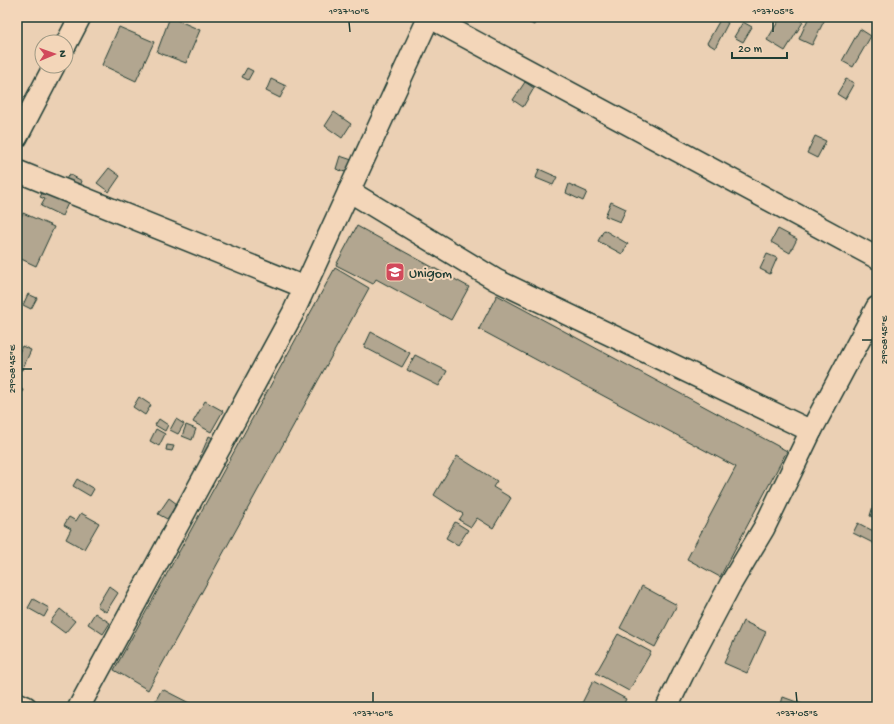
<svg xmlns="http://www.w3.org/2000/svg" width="894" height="724" viewBox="0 0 894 724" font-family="'Gochi Hand',sans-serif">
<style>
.building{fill:#b2a690;stroke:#1f3d34}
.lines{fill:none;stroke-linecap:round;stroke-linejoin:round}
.minor-casing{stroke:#1f3d34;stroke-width:24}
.minor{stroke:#f3d6b9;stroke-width:21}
.ticks{fill:none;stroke:#1f3d34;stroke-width:1.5}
.labels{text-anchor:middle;stroke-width:4;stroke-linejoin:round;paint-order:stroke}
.poi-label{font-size:14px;fill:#1f3d34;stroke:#f3d6b9;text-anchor:start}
.neatline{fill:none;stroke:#1f3d34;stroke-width:1.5}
.ticks-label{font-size:10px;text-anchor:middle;fill:#1f3d34}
</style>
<rect width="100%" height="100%" fill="#ebd0b4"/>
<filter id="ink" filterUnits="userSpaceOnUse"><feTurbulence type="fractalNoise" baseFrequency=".025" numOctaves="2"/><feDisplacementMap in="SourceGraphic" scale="8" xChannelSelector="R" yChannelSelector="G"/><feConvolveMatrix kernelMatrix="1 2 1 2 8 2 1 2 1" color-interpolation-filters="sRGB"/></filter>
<g filter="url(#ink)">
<g class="building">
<path d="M170 17 200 30 186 63 157 52Z"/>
<path d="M518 17H538L534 25Z"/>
<path d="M781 17H794L803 22 785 51 767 40Z"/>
<path d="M809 17H826L812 45 799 39Z"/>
<path d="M721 18 728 23 715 48 707 43Z"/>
<path d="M743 22 752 27 743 42 734 37Z"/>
<path d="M877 23V34L872 32Z"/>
<path d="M119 27 154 42 136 81 102 65Z"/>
<path d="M860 29 871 36 853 67 842 61Z"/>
<path d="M247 68 253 71 248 80 242 77Z"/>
<path d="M271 79 286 86 280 98 266 91Z"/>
<path d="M846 79 854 83 845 99 837 94Z"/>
<path d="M525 82 534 88 523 107 513 100Z"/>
<path d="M334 112 351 124 342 138 325 126Z"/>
<path d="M815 136 826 141 817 158 807 153Z"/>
<path d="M340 156 352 160 348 173 336 169Z"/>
<path d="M109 168 120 176 109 192 97 183Z"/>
<path d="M539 169 557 177 553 185 536 178Z"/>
<path d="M69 174 82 181 79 189 65 181Z"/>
<path d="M569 184 587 192 583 201 566 193Z"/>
<path d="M45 188 69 201 62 216 41 206 45 199 40 197Z"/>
<path d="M611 202 626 209 620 222 605 216Z"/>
<path d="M23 213 54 227 36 266 17 257V225Z"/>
<path d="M357 226 469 287 451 320 376 279 373 284 336 265Z"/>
<path d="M778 229 797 239 790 253 771 242Z"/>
<path d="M604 230 628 244 622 254 598 241Z"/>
<path d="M767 254 777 258 770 274 760 269Z"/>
<path d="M335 268 369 288 148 690 114 670Z"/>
<path d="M28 294 37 298 31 309 23 305Z"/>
<path d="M497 295 787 451 720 577 687 559 736 467 479 329Z"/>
<path d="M371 332 410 353 402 367 364 347Z"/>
<path d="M22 346 31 350 22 370 17 368V358Z"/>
<path d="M415 355 447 371 439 386 407 370Z"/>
<path d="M17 386 23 390 20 397 17 395Z"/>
<path d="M139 397 151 405 145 415 133 407Z"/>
<path d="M205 401 223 411 211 432 193 422Z"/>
<path d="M159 419 168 425 165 431 155 425Z"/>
<path d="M176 419 184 424 178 434 170 430Z"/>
<path d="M186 425 196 429 192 440 182 436Z"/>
<path d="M156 429 165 434 159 446 150 441Z"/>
<path d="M209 436 215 439 206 460 200 457Z"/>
<path d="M167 445 174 446 172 451 166 450Z"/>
<path d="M457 456 497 481 493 487 511 498 493 528 477 518 471 527 459 520 463 514 434 495Z"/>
<path d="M77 479 94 489 90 496 73 486Z"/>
<path d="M169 498 177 504 167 519 158 514Z"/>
<path d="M873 506 877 507V518L870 516Z"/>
<path d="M81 513 99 523 84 549 66 539 71 529 64 525 69 517 76 521Z"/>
<path d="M455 522 468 530 458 545 446 538Z"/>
<path d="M858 523 877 533V540L875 544 853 533Z"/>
<path d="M109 586 118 593 106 612 97 606Z"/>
<path d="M642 586 677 605 655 647 620 628Z"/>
<path d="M33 599 49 608 44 617 28 608Z"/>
<path d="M60 609 75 621 65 633 50 622Z"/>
<path d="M95 613 110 623 103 634 88 624Z"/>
<path d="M743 621 766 632 747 673 724 663Z"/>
<path d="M618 634 651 652 629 691 596 673Z"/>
<path d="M593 681 626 699 622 707H580Z"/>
<path d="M162 689 197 707H152Z"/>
<path d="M783 697 802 704 801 707H788L781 704Z"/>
</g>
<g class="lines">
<g class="minor-casing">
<g id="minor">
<path d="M429 17 877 258"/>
<path d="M66 44 80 17"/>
<path d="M17 137 54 66"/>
<path d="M17 171 304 287"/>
<path d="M349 191 496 280 811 431"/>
<path d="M17 703 26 707"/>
<path d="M79 707 293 313 429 17"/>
<path d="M667 707 683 674 730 585 764 528 811 431 877 307"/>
</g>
</g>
<use href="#minor" class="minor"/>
</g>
</g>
<path class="ticks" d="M349 22 350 32M773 22V32M862 340H872M22 369H32M373 692V702M796 692 797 702"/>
<defs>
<g id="university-square" transform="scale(1)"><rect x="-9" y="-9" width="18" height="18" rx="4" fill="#d1495b" stroke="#f3d6b9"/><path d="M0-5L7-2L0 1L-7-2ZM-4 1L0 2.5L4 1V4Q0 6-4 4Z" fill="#fff"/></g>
</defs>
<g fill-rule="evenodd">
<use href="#university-square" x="395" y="272"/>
</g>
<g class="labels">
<g class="poi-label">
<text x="409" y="277">Unigom</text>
</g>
</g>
<rect width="894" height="724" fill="none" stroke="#f3d6b9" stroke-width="44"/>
<g transform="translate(54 54) rotate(88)"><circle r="19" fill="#f3d6b9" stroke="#9e9984"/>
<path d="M0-3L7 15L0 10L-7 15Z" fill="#d1495b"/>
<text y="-6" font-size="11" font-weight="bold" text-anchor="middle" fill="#1f3d34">N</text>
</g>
<path d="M732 52v6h55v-6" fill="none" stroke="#1f3d34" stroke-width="2"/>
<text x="738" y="52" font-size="12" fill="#1f3d34" stroke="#f3d6b9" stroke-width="3" paint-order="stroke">20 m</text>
<rect x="22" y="22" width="850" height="680" class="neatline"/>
<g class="ticks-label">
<text x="349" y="14">1°37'10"S</text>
<text x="773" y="14">1°37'05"S</text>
<text transform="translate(883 340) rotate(-90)" y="4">29°08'45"E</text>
<text transform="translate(11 369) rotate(-90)" y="4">29°08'45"E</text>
<text x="373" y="716">1°37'10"S</text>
<text x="797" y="716">1°37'05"S</text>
</g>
</svg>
